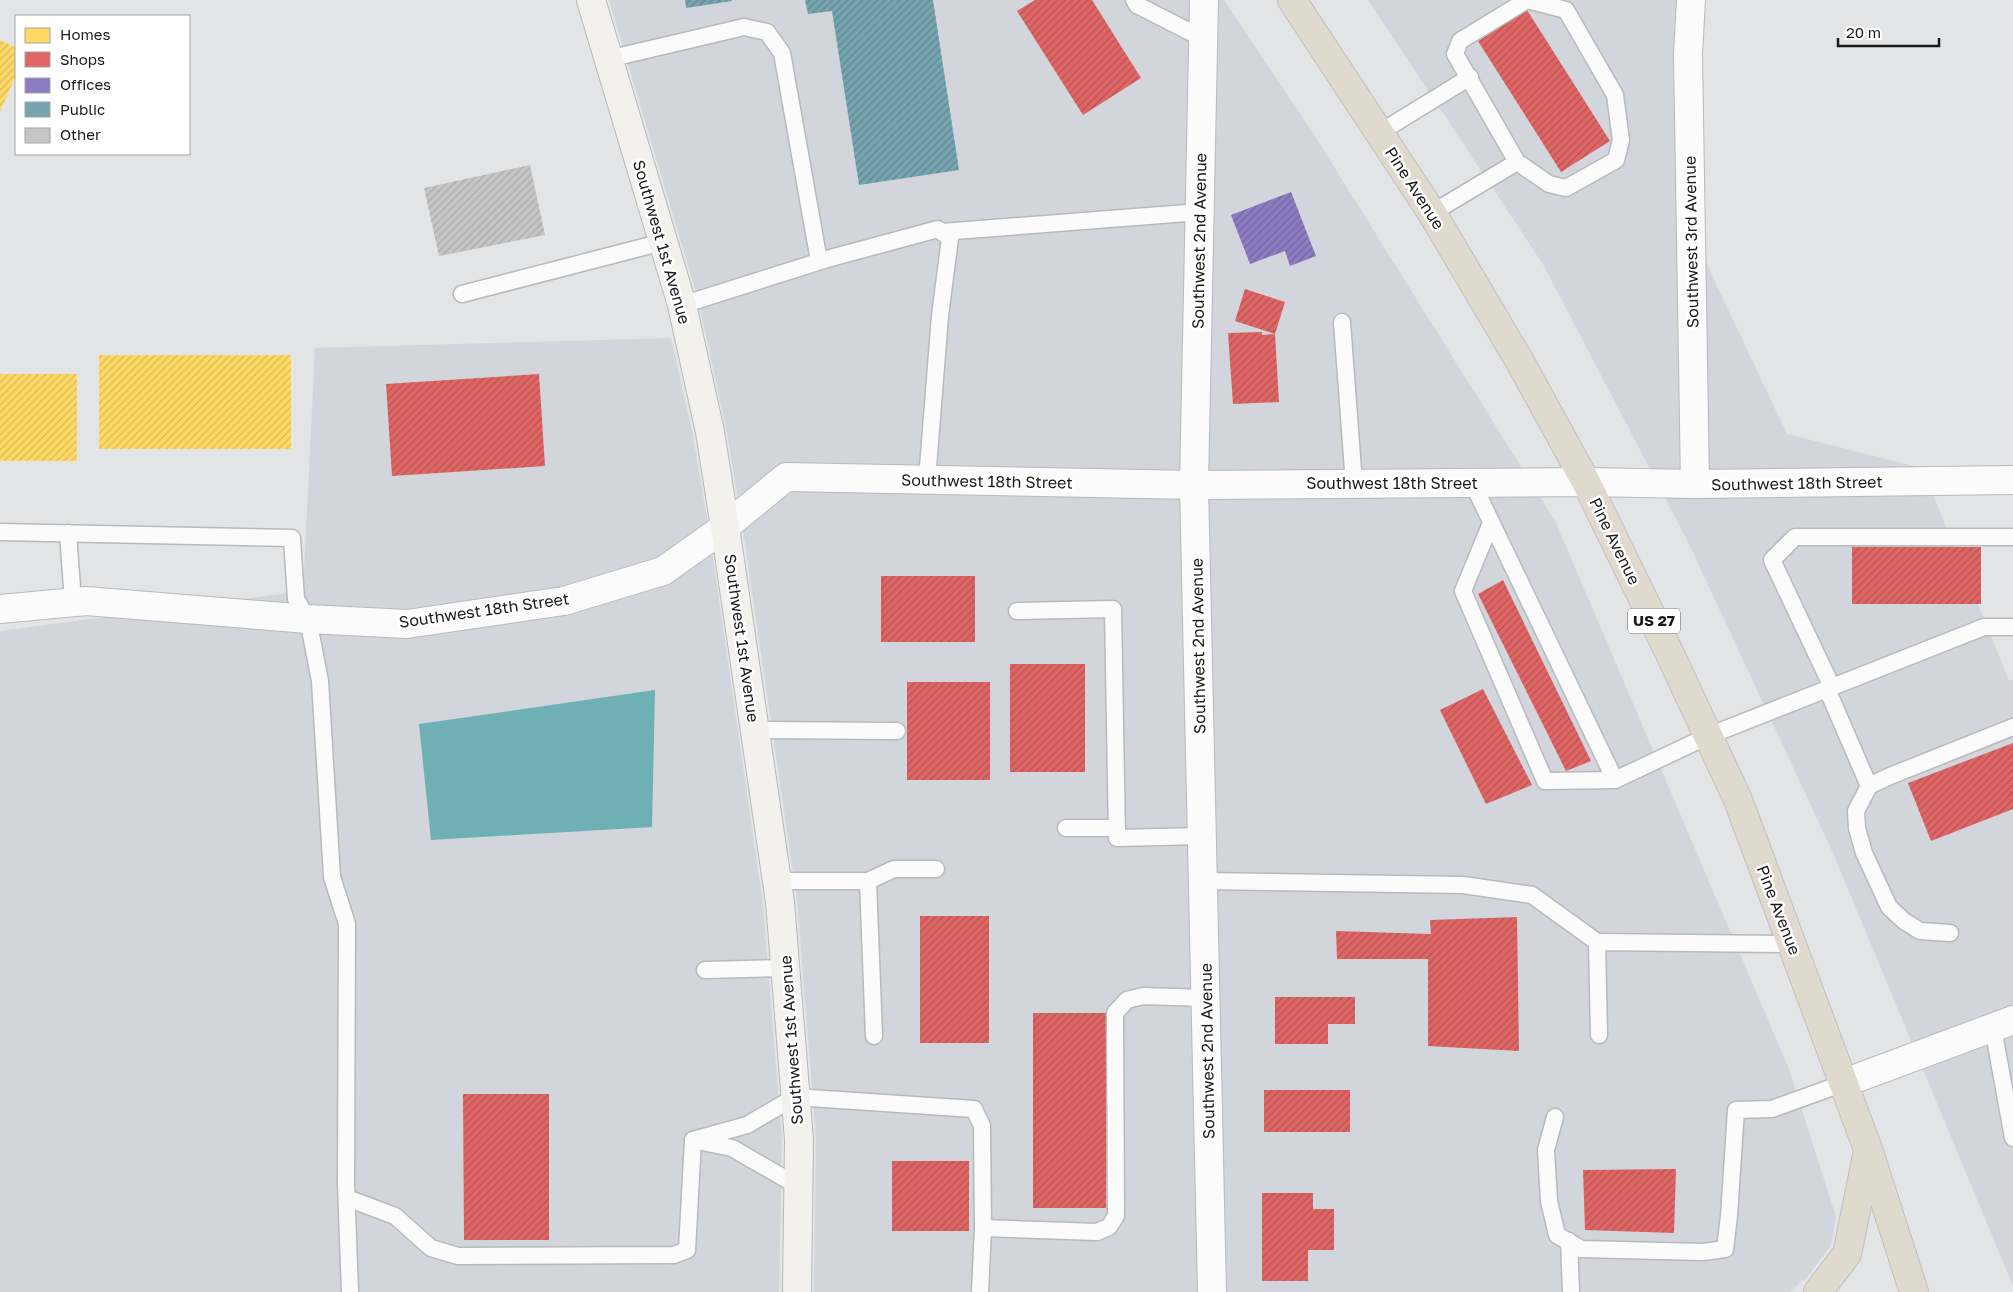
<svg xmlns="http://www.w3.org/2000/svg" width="2013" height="1292" viewBox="0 0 2013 1292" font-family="'Golos Text',sans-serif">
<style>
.built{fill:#d2d5dc}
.water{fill:#6eb0b3}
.homes{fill:url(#homes-hatch)}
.shops{fill:url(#shops-hatch)}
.offices{fill:url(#offices-hatch)}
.public{fill:url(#public-hatch)}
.building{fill:url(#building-hatch)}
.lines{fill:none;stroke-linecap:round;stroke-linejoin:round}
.lane-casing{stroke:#b8b9ba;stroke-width:19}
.street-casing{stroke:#b8b9ba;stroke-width:30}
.secondary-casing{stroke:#b8b9ba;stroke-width:30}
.highway-casing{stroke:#bebfc0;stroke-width:30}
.lane{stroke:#fbfbfb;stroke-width:16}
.street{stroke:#fbfbfb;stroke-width:28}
.secondary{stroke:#f3f1ee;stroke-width:28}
.highway{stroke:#e0dace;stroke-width:28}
.labels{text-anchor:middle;stroke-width:5;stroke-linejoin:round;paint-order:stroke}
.shield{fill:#fff;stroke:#5e5e5f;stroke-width:1}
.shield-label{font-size:15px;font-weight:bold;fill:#19191b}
.street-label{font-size:16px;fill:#19191b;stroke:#fff}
</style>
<defs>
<pattern id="homes-hatch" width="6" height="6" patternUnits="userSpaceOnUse" patternTransform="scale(1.25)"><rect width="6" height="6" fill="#ffd966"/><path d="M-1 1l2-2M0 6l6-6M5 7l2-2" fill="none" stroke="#daba58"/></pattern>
<pattern id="shops-hatch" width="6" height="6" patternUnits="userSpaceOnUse" patternTransform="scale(1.25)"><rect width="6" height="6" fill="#e06666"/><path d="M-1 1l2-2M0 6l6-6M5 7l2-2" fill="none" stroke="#b55353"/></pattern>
<pattern id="offices-hatch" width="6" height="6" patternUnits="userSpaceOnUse" patternTransform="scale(1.25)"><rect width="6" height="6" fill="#8e7cc3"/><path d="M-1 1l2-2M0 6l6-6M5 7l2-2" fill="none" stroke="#73659e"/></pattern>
<pattern id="public-hatch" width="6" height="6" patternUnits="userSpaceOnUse" patternTransform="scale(1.25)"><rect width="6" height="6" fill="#76a5af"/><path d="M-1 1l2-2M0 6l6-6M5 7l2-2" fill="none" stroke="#60868e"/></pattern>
<pattern id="building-hatch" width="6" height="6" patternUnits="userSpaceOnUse" patternTransform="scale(1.25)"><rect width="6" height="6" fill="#c5c5c5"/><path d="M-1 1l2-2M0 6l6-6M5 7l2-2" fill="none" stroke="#a9a9a9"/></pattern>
</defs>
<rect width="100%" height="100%" fill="#e2e4e6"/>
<g class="built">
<path d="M609 0H1224L1310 128 1556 523 1789 1069 1836 1217 1831 1245 1808 1276 1790 1292H814L816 1138 797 900 742 523 726 427 698 299Z"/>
<path d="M1368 0H1697L1700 250 1787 434 1922 468 2009 680H2013V1286L1833 853 1688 542 1544 266Z"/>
<path d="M671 338 693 436 709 530 763 905 782 1140 779 1292H0V631L303 591 315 348Z"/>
</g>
<path class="water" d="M655 690 652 827 431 840 419 724Z"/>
<g class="homes">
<path d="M0 40 16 48V75L0 112Z"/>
<rect x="99" y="355" width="192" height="94"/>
<rect x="0" y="374" width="77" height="87"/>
</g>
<g class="shops">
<path d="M1035 0H1092L1141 78 1083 115 1017 11Z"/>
<path d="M1527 10 1610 141 1561 172 1478 41Z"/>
<path d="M1245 289 1285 302 1275 334 1235 321Z"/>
<path d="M1262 332V335L1275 334 1279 402 1233 404 1228 333Z"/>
<path d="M539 374 545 466 392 476 386 384Z"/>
<rect x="1852" y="547" width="129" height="57"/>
<rect x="881" y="576" width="94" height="66"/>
<path d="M1503 580 1591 761 1566 771 1478 594Z"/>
<rect x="1010" y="664" width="75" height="108"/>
<rect x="907" y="682" width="83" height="98"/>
<path d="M1483 689 1532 785 1486 804 1440 710Z"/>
<path d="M2013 743V809L1931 841 1908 783Z"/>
<rect x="920" y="916" width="69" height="127"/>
<path d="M1517 917 1519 1051 1428 1046V959H1337L1336 931 1431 934 1430 920Z"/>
<path d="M1275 997H1355V1024H1328V1044H1275Z"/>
<path d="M1033 1013H1107L1106 1208H1033Z"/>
<rect x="1264" y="1090" width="86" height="42"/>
<path d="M463 1094H549V1240H464Z"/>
<rect x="892" y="1161" width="77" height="70"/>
<path d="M1676 1169 1674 1233 1585 1230 1583 1170Z"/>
<path d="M1262 1193H1313V1209H1334V1250H1308V1281H1262Z"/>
</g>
<path class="offices" d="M1291 192 1316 256 1290 266 1285 251 1250 264 1231 215Z"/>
<g class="public">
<path d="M685 0H732V1L686 8Z"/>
<path d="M805 0H933L959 170 859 185 832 11 808 14Z"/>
</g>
<path class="building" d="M530 165 545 235 439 256 424 188Z"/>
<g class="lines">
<g class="lane-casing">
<g id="lane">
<path d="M1134 0 1137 5 1204 39"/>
<path d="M608 59 744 27 767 32 782 53 819 261"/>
<path d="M1379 133 1470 77"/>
<path d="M1432 213 1517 162 1549 184 1566 188 1616 160 1621 140 1615 95 1566 10 1527 0 1460 41 1455 54 1517 162"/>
<path d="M942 232 1200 212"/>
<path d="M462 294 663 242"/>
<path d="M682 305 827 259 938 229 950 238 940 316 927 480"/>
<path d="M1342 322 1354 484"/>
<path d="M1472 482 1615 780 1708 736 1984 627H2013"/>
<path d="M1491 523 1463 591 1545 781 1615 780"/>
<path d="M0 532 292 538 296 599 308 619 320 681 332 877 347 924 346 1184 350 1292"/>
<path d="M68 533 73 602"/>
<path d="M1017 611 1113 609 1117 838 1202 836"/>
<path d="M1832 687 1772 560 1795 537H2013"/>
<path d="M1827 689 1869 786"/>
<path d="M755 730 897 731"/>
<path d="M1066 828H1117"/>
<path d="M777 881H868L874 1036"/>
<path d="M868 881 894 869H936"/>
<path d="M1203 881 1463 885 1532 895 1597 942"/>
<path d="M1950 933 1920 931 1904 921 1889 907 1864 853 1857 828 1856 811 1869 786 1890 776 2013 727"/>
<path d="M705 970 786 968"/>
<path d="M1993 1028 2013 1138"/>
<path d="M1599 1035 1597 942 1792 944"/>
<path d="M1555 1117 1546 1150 1549 1201 1557 1235 1581 1249 1703 1252 1725 1249 1729 1216 1736 1110 1772 1109 1844 1083"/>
<path d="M693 1140 747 1125 795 1097 974 1109 982 1126 983 1228 980 1292"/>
<path d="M697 1141 732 1148 798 1186"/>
<path d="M347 1198 395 1216 431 1248 458 1256 674 1255 687 1250 693 1140"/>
<path d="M983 1228 1097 1232 1109 1227 1116 1216 1115 1013 1127 1000 1143 996 1206 998"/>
<path d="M1569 1241 1571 1292"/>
</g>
</g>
<g class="street-casing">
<g id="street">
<path d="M1204 0 1194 485 1212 1292"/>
<path d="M1691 0 1688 54 1695 484"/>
<path d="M0 609 86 601 308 619 407 624 564 601 663 571 725 527 786 477 1194 485 1586 482 1695 484 2013 480"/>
<path d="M1844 1083 2013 1020"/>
</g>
</g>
<g class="secondary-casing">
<path id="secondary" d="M591 0 682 305 710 432 725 527 780 902 799 1140 797 1292"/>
</g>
<g class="highway-casing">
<g id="highway">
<path d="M1292 0 1432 213 1519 360 1586 482 1669 652 1738 800 1868 1149 1914 1292"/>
<path d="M1818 1292 1847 1254 1868 1151"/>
</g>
</g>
<use href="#lane" class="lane"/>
<use href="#street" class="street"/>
<use href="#secondary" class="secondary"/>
<use href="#highway" class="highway"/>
</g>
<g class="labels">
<rect class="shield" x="1628" y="608.5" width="52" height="25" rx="4"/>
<g class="shield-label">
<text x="1654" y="626">US 27</text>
</g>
<g class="street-label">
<text transform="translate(1415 188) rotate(57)" y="6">Pine Avenue</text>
<text transform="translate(1199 241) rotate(-89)" y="6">Southwest 2nd Avenue</text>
<text transform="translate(662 242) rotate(74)" y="6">Southwest 1st Avenue</text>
<text transform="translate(1691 242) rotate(-91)" y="6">Southwest 3rd Avenue</text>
<text transform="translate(987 481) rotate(1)" y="6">Southwest 18th Street</text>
<text x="1392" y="489">Southwest 18th Street</text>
<text transform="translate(1797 483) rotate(-1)" y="6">Southwest 18th Street</text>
<text transform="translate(1615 541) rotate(64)" y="6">Pine Avenue</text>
<text transform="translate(484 610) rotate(-8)" y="6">Southwest 18th Street</text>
<text transform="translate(742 638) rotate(82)" y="6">Southwest 1st Avenue</text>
<text transform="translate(1198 646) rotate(-91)" y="6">Southwest 2nd Avenue</text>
<text transform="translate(1779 910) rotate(69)" y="6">Pine Avenue</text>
<text transform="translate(791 1040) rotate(-94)" y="6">Southwest 1st Avenue</text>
<text transform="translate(1207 1051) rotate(-91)" y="6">Southwest 2nd Avenue</text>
</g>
</g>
<rect x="15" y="15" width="175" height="140" fill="#ffffff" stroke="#a3a3a4"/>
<rect x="25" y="28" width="25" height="15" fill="#ffd966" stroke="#a3a3a4"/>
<text x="60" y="40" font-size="15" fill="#19191b">Homes</text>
<rect x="25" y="52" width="25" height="15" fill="#e06666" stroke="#a3a3a4"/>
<text x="60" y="65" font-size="15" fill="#19191b">Shops</text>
<rect x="25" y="78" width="25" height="15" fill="#8e7cc3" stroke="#a3a3a4"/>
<text x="60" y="90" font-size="15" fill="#19191b">Offices</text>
<rect x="25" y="102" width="25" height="15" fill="#76a5af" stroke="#a3a3a4"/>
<text x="60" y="115" font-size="15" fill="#19191b">Public</text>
<rect x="25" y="128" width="25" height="15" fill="#c5c5c5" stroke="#a3a3a4"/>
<text x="60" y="140" font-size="15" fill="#19191b">Other</text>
<path d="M1838 38v8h101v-8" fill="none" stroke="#19191b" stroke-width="2.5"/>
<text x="1846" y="38" font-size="15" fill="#19191b" stroke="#ffffff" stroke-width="4" paint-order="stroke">20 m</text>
</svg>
